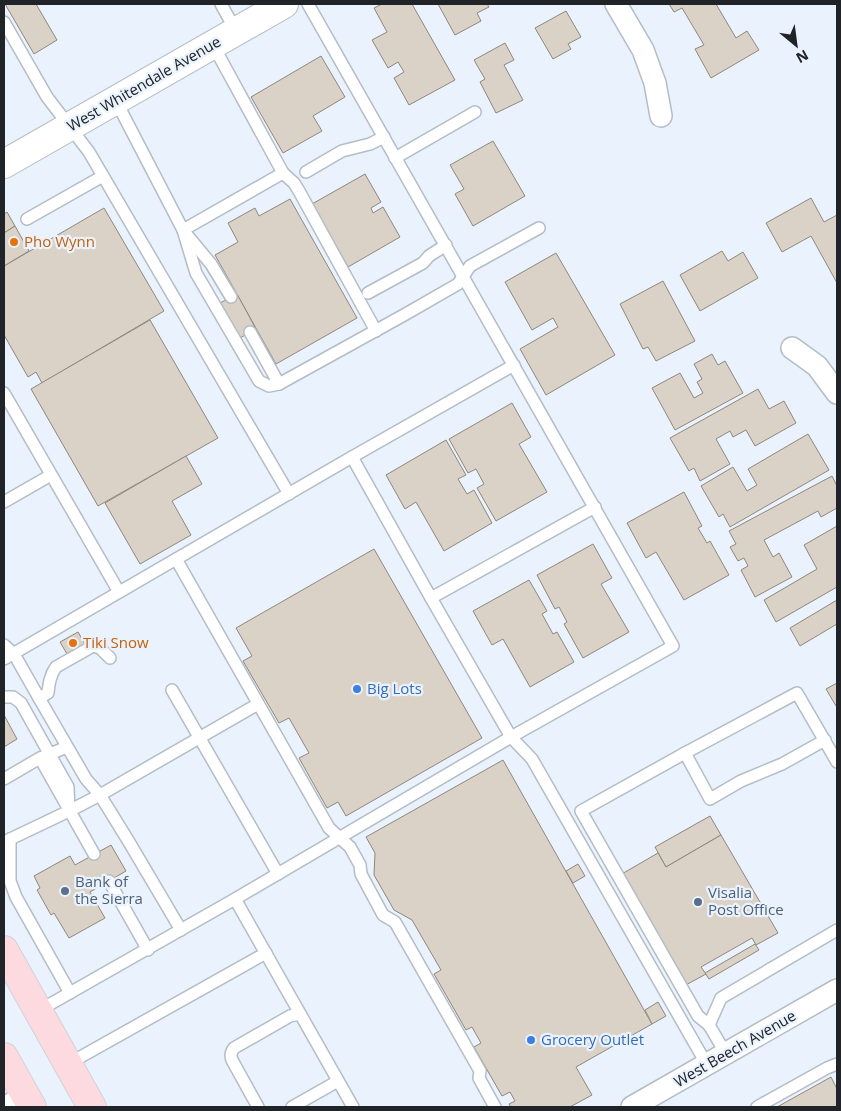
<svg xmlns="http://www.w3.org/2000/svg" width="841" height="1111" viewBox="0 0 841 1111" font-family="'Open Sans',sans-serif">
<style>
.building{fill:#dad1c7;stroke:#8e877d}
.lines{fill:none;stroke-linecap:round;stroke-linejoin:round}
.lane-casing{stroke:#b4bdc6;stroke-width:14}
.street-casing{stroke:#b4bdc6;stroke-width:24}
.secondary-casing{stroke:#b4bdc6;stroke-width:30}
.primary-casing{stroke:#d2d3d4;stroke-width:30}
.lane{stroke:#fff;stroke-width:11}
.street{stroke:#fff;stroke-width:21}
.secondary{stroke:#fff;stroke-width:28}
.primary{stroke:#fdd9e0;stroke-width:28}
.food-dot{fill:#e8710a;stroke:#eaf3fd;stroke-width:2}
.shop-dot{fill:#3f7fe0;stroke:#eaf3fd;stroke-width:2}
.service-dot{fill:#5c6f8a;stroke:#eaf3fd;stroke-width:2}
.labels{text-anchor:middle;stroke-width:4.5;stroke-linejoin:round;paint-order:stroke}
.street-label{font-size:15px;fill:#202327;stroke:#eaf3fd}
.food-label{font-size:15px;fill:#c56008;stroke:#eaf3fd;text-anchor:start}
.shop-label{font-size:15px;fill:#366cbe;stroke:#eaf3fd;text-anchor:start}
.service-label{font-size:15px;fill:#4e5e75;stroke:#eaf3fd;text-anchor:start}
</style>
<rect width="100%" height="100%" fill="#eaf3fd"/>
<g class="building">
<path d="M5 4H36L57 40 34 54Z"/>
<path d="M382 4H412L455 80 409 105 394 78 404 72 398 62 388 68 372 40 387 32 374 8Z"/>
<path d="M438 4H487L489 7 477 13 481 21 455 35Z"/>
<path d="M669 4H716L736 38 747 31 759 50 711 78 695 49 704 45 682 8 674 12Z"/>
<path d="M566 11 581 37 568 44 571 49 553 59 535 28Z"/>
<path d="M505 43 514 60 504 65 523 100 496 113 480 82 485 79 474 60Z"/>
<path d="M321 56 345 97 313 116 322 131 283 153 251 97Z"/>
<path d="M493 141 525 196 473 226 455 194 464 189 450 165Z"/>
<path d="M365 174 381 202 371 208 373 213 383 207 400 237 348 267 312 204Z"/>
<path d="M811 198 824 222 837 215V283L811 236 782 252 766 223Z"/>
<path d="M290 199 357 318 276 364 215 255 238 242 228 223 255 208 259 216Z"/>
<path d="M104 208 164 311 42 383 36 372 28 377 4 335V266Z"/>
<path d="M7 212 15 226 4 233V214Z"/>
<path d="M15 226 29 251 4 266V233Z"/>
<path d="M722 251 728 261 743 252 758 278 700 311 680 275Z"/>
<path d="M556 253 615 355 546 395 520 349 558 327 553 318 532 330 505 282Z"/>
<path d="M663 281 695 341 656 361 648 347 643 349 620 304Z"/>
<path d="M237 294 256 329 240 338 220 303Z"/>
<path d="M150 320 218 438 98 506 31 389Z"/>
<path d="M712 354 718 365 725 361 743 393 675 430 652 388 680 373 694 398 703 393 697 382 702 379 694 364Z"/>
<path d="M758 389 769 409 784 401 796 423 755 446 746 430 733 437 730 431 716 439 730 464 700 481 694 468 689 471 670 438Z"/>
<path d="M512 403 531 437 519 444 547 492 496 521 477 488 484 484 476 469 468 473 449 439Z"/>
<path d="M808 434 829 470 730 527 723 514 719 517 701 486 733 467 747 491 757 485 748 469Z"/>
<path d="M446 440 466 475 458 479 467 494 474 490 492 523 444 551 416 502 405 509 386 475Z"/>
<path d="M186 456 202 484 172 501 191 535 140 564 105 503Z"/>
<path d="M832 476 837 486V508L821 517 818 511 764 540 773 557 779 553 792 577 755 597 741 570 748 566 744 558 738 561 730 547 736 544 729 531Z"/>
<path d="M684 492 702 526 698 528 707 543 710 541 729 575 684 600 656 552 646 558 627 523Z"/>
<path d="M837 526V587L776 622 764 600 817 569 804 545Z"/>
<path d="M593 544 612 578 601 584 629 632 583 658 564 624 567 622 559 607 555 609 537 575Z"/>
<path d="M374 549 482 738 346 816 338 802 327 808 299 758 309 753 289 718 279 723 243 661 252 656 236 628Z"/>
<path d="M529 580 547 611 542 614 553 634 557 632 574 662 530 687 503 639 492 645 473 611Z"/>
<path d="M837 600V624L800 646 790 628Z"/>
<path d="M78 632 85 644 67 654 60 642Z"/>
<path d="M837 683V705L836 706 826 689Z"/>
<path d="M4 715 17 739 4 747Z"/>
<path d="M503 760 652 1024 576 1067 592 1095 570 1107H511L509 1104 515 1101 510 1092 502 1096 474 1047 481 1043 472 1027 466 1030 434 974 441 970 412 920 394 910 374 875 375 853 366 837Z"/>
<path d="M710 816 721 835 666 867 655 847Z"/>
<path d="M721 835 778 933 756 945 752 938 701 967 706 974 684 986 620 875 658 853 666 867Z"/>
<path d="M111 845 126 871 90 892 105 918 69 938 54 913 51 915 37 890 40 888 34 876 70 856 75 865Z"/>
<path d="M578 864 585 876 573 883 566 871Z"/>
<path d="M755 944 759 950 709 979 705 973Z"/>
<path d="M658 1002 666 1016 652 1024 645 1010Z"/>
<path d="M831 1077 837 1089V1107H777Z"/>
</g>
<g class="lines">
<g class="lane-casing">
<g id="lane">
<path d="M221 4 236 31"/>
<path d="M4 22 47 97 89 152 289 494"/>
<path d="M213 45 283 173 294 183 299 191 376 331"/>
<path d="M116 101 183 230 196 273 259 381 269 386 279 384 404 315 458 284 470 266 539 228"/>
<path d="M395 158 475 112"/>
<path d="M306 172 342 151 370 144 384 137"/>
<path d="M27 219 103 176"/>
<path d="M183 230 283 173"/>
<path d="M187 235 211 264 231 297"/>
<path d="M368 293 423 263 429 256 446 245"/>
<path d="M250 332 279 384"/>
<path d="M4 393 119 592"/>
<path d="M352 457 514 365"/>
<path d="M4 502 51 475"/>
<path d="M176 559 329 828 350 847 360 865 361 874 383 915 395 922 480 1071 479 1078 495 1107"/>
<path d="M431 598 595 507"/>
<path d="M4 645 14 654 39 698"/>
<path d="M110 658 100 648 93 646 56 667C50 675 49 684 48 693L39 698 86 779 100 795 129 842 181 930"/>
<path d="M4 659 352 457 431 598 511 737 673 646 308 4"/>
<path d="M172 690 278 874"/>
<path d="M4 697H13L21 703 68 787 69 811"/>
<path d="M685 753 710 799 741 781 782 764 825 740"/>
<path d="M40 758 94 854"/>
<path d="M4 779 40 758 67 747"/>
<path d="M10 839V881L16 897 70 993"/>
<path d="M4 842 69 811 100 795 258 704"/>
<path d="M109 881 148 950"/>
<path d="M235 899 353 1107"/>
<path d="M38 1011 235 899 511 737 532 759 707 1065"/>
<path d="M709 1025 698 1016 581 811 685 753 797 693 837 762"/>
<path d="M726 1054 709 1025 721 998 837 930"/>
<path d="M68 1064 266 953"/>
<path d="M258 1107 232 1060C230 1055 231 1052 234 1048L290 1016 300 1014"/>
<path d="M292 1107 338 1081"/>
<path d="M757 1107 827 1068 837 1064"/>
</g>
</g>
<g class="street-casing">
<g id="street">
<path d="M616 4 643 50 655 83 661 116"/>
<path d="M792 348 817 366 837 393"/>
<path d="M5 1107 26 1096"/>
<path d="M632 1107 837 990"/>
</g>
</g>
<g class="secondary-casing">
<path id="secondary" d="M4 164 284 4"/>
</g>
<g class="primary-casing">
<g id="primary">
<path d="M4 950 92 1107"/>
<path d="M4 1057 32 1107"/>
</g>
</g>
<use href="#lane" class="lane"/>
<use href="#street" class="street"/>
<use href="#secondary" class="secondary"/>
<use href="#primary" class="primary"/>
</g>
<g class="food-dot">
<circle cx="14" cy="242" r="5"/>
<circle cx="73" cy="643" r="5"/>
</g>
<g class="shop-dot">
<circle cx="357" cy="689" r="5"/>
<circle cx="531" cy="1040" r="5"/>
</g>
<g class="service-dot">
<circle cx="65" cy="891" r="5"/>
<circle cx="698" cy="902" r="5"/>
</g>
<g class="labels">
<g class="street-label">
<text transform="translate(144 84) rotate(-30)" y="5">West Whitendale Avenue</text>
<text transform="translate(735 1049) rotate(-30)" y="5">West Beech Avenue</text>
</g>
<g class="food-label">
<text x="24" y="247">Pho Wynn</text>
<text x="83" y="648">Tiki Snow</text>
</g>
<g class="shop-label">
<text x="367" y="694">Big Lots</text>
<text x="541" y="1045">Grocery Outlet</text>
</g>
<g class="service-label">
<text x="75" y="887">Bank of<tspan x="75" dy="17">the Sierra</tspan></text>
<text x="708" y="898">Visalia<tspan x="708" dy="17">Post Office</tspan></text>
</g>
</g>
<rect width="841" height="1111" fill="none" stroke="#202327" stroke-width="10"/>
<g transform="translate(796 45) rotate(151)" stroke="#eaf3fd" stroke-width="4" paint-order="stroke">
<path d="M0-4L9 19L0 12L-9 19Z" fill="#202327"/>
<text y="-8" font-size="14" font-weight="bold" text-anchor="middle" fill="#202327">N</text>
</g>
</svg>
